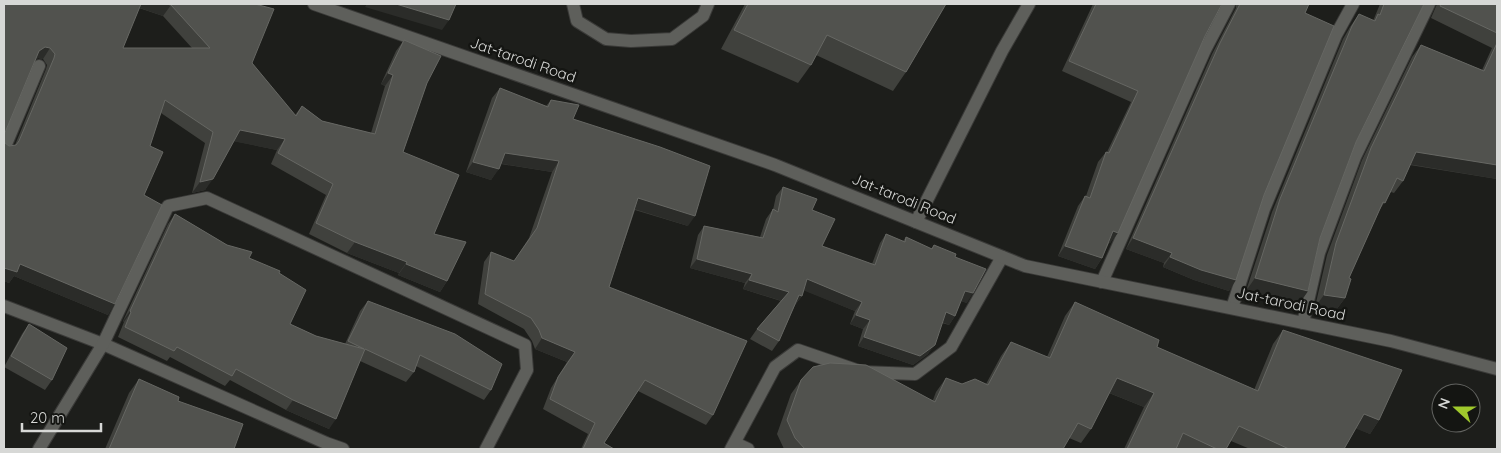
<svg xmlns="http://www.w3.org/2000/svg" width="1501" height="453" viewBox="0 0 1501 453" font-family="Quicksand,sans-serif">
<style>
.lines{fill:none;stroke-linecap:round;stroke-linejoin:round}
.lane-casing{stroke:#3a3a38;stroke-width:14}
.street-casing{stroke:#3a3a38;stroke-width:14}
.secondary-casing{stroke:#3a3a38;stroke-width:14}
.lane{stroke:#5e5f5b;stroke-width:12}
.street{stroke:#5e5f5b;stroke-width:12}
.secondary{stroke:#5e5f5b;stroke-width:12}
.wall{fill:#40413d;fill-rule:evenodd}
.shaded-wall{fill:#2b2c29}
.building{fill:#51524e;stroke:#666763;fill-rule:evenodd}
.labels{text-anchor:middle;stroke-width:5;stroke-linejoin:round;paint-order:stroke}
.street-label{font-size:15px;fill:#d7d8d6;stroke:#141512}
</style>
<rect width="100%" height="100%" fill="#1d1e1b"/>
<g class="lines">
<g class="lane-casing">
<path id="lane" d="M573 4 577 21 606 39 631 41 672 39 703 16 708 4"/>
</g>
<g class="street-casing">
<g id="street">
<path d="M4 149 39 66"/>
<path d="M916 222 1002 51 1029 4"/>
<path d="M1102 282 1205 50 1229 4"/>
<path d="M4 306 103 344 326 443 343 449"/>
<path d="M1232 308 1264 209 1336 35 1353 4"/>
<path d="M1303 323 1319 253 1355 157 1429 4"/>
<path d="M735 443 748 449"/>
<path d="M39 449 103 344 168 206 207 198 525 345 527 370 486 449"/>
<path d="M731 449 775 367 798 350 862 372 915 374 951 347 1002 257"/>
</g>
</g>
<g class="secondary-casing">
<path id="secondary" d="M314 4 775 165 1025 266 1391 341 1497 369"/>
</g>
<use href="#lane" class="lane"/>
<use href="#street" class="street"/>
<use href="#secondary" class="secondary"/>
</g>
<g class="wall">
<path d="M4 4H255L252 63 295 115 302 106 322 121 371 133 385 86 381 84 396 51 404 40 427 83 403 152 434 234 447 281 440 292 398 275 399 273 347 253 309 234 326 195 271 164 277 150 234 141 205 190 192 193 205 143 161 113 150 146 144 195 108 315 14 276 9 283 4 281ZM139 8 163 16 192 48H123ZM38 58 43 59 47 65 46 69 15 145 9 146 5 143 4 135 36 59Z"/>
<path d="M745 4H946L906 72 893 91 816 55 811 65 798 83 721 49Z"/>
<path d="M1093 4H1222L1205 36 1110 243H1109L1102 258 1095 269 1058 256 1078 206 1085 196H1086L1098 162 1106 152H1107L1131 102 1062 71Z"/>
<path d="M1236 4H1309L1305 13 1264 195 1229 291 1194 280 1163 267 1164 263 1126 249 1212 54 1236 8Z"/>
<path d="M1380 4H1424L1356 142 1320 238 1308 291 1299 304 1246 291 1272 212 1343 39 1350 27 1359 14 1373 21Z"/>
<path d="M1437 4H1497V179L1410 165 1403 181 1394 193 1391 192 1379 211 1349 278 1345 298 1336 310 1315 307 1327 255 1362 160 1412 57 1421 45 1482 70 1492 48 1431 18Z"/>
<path d="M500 88 546 106 551 100 573 119 688 226 635 210 609 287 713 415 706 425 638 391 604 443 614 449H581L588 434 543 409 551 388 567 362 535 349 532 341 524 329 478 304 484 262 491 252 514 261 529 238 552 172 501 164 491 180 466 172 492 98Z"/>
<path d="M783 187 812 210 822 246 872 264 880 243 886 234 903 241 906 237 931 249 934 245 955 257 967 303 961 301 955 316 949 325 942 323 928 354 913 365 858 346 863 329 850 324 855 311 804 290 802 296 795 305 779 341 772 351 750 339 757 329 781 301 743 289 745 283 690 268 698 235 704 226 760 237 766 219 773 209V210L776 196Z"/>
<path d="M175 214 249 258 279 273 290 324 316 336 345 344 360 311 368 301 491 390 484 400 416 366 414 372 406 382 360 361 329 429 286 410 230 380 225 386 170 357 167 361 118 337 124 322 123 321 168 224Z"/>
<path d="M1075 302 1157 347 1254 390 1273 344 1283 330 1379 420 1370 434 1356 428 1344 449H1250L1231 441 1226 449H1124L1144 407 1109 393 1091 429 1081 443 1069 438 1063 449H784L777 434 791 394 801 380 933 400 936 392 946 378 962 384H986L1001 356 1011 342 1047 357 1065 316Z"/>
<path d="M29 324 52 380 45 390 4 367 22 334Z"/>
<path d="M139 379 178 401 234 449H105L129 393Z"/>
</g>
<g class="shaded-wall">
<path d="M139 4H166L171 5 163 16 137 7Z"/>
<path d="M367 4H396L449 20 442 30 365 7Z"/>
<path d="M45 47 50 48 43 59 38 58 32 62 39 51Z"/>
<path d="M388 73 393 75 385 86 381 84Z"/>
<path d="M240 130 285 139 277 150 232 141Z"/>
<path d="M1416 152 1497 165V179L1408 164Z"/>
<path d="M505 153 559 161 552 172 497 163Z"/>
<path d="M473 162 499 169 491 180 466 172Z"/>
<path d="M213 179 205 190 192 193 200 182Z"/>
<path d="M638 198 695 216 688 226 631 208Z"/>
<path d="M1113 231 1118 233 1110 243 1106 242Z"/>
<path d="M1133 238 1172 253 1164 263 1126 249Z"/>
<path d="M355 242 407 262 399 273 347 253Z"/>
<path d="M1065 246 1102 258 1095 269 1058 256Z"/>
<path d="M1170 257 1236 280 1229 291 1194 280 1163 267Z"/>
<path d="M697 259 752 274 745 283 690 268Z"/>
<path d="M20 264 115 304 108 315 14 276 9 283 4 281V268Z"/>
<path d="M406 264 447 281 440 292 398 275Z"/>
<path d="M1255 278 1308 291 1299 304 1246 291Z"/>
<path d="M807 279 862 302 855 311 800 289Z"/>
<path d="M749 280 789 292 782 301 743 289Z"/>
<path d="M965 291 973 293 967 303 958 300Z"/>
<path d="M799 295 802 296 795 305 793 304Z"/>
<path d="M1324 295 1345 298 1336 310 1315 307Z"/>
<path d="M130 311 131 312 124 322 123 321Z"/>
<path d="M946 312 955 316 949 325 940 321Z"/>
<path d="M856 315 870 320 863 329 850 324Z"/>
<path d="M864 337 935 345 928 354 913 365 858 346Z"/>
<path d="M542 338 575 352 567 362 535 349Z"/>
<path d="M1117 378 1154 393 1144 407 1107 392Z"/>
<path d="M293 400 336 419 329 429 286 410Z"/>
<path d="M1364 414 1379 420 1370 434 1354 428Z"/>
</g>
<g class="building">
<path d="M4 4H141L123 48H210L171 5 166 4H255L274 9 252 63 296 116 302 106 322 121 375 134 393 75 388 73 404 40 441 56 427 83 403 152 459 175 434 234 466 242 447 281 406 264 407 262 355 242 316 223 333 184 278 153 285 139 240 130 213 179 200 182 213 132 165 100 150 146 163 152 144 195 162 205 115 304 20 264 17 272 4 268ZM45 47 50 48 55 54 54 58 19 141 16 145 9 146 5 143 4 135 39 51Z"/>
<path d="M396 4H456L449 20Z"/>
<path d="M748 4H946L906 72 827 35 811 65 734 30Z"/>
<path d="M1096 4H1222L1205 36 1118 233 1113 231 1102 258 1065 246 1085 196 1090 198 1106 152 1109 153 1138 91 1069 61Z"/>
<path d="M1240 4H1309L1305 13 1334 26 1264 195 1236 280 1201 270 1170 257 1172 253 1133 238 1220 43Z"/>
<path d="M1384 4H1424L1356 142 1320 238 1308 291 1255 278 1280 199 1352 26 1359 14 1375 21 1378 14 1380 15Z"/>
<path d="M1441 4H1497V33L1440 6Z"/>
<path d="M1497 43V165L1416 152 1403 181 1397 178 1385 203 1383 202 1349 278 1351 279 1345 298 1324 295 1336 243 1371 148 1421 45 1484 71Z"/>
<path d="M500 88 548 107 551 100 579 105 573 119 660 147 710 166 695 216 638 198 609 287 747 341 713 415 645 380 604 443 614 449H583L595 423 550 399 558 377 575 352 542 338 539 330 531 318 485 294 491 252 514 261 537 228 559 161 505 153 499 169 473 162Z"/>
<path d="M783 187 817 199 812 210 835 219 822 246 875 265 886 234 905 242 906 237 932 249 934 245 956 254 955 257 986 269 973 293 965 291 955 316 946 312 935 345 920 356 864 337 870 320 856 315 862 302 807 279 802 296 799 295 779 341 757 329 789 292 749 280 752 274 697 259 704 226 763 238 773 209 778 212Z"/>
<path d="M175 214 227 245 252 252 249 258 280 271 279 273 306 290 290 324 316 336 364 349 348 341 368 301 455 334 502 364 491 390 420 355 414 372 365 349 336 419 293 400 236 369 232 376 177 347 174 351 125 327 131 312 130 311Z"/>
<path d="M1075 302 1159 340 1157 347 1258 391 1283 330 1402 370 1379 420 1364 414 1344 449H1289L1239 426 1226 449H1217L1183 433 1176 449H1127L1154 393 1117 378 1091 429 1078 423 1063 449H805L795 438 787 420 801 380 813 367 830 363 866 365 935 402 946 378 962 384 975 379 988 385 1011 342 1050 358Z"/>
<path d="M29 324 67 348 52 380 11 356Z"/>
<path d="M139 379 179 397 178 401 243 424 234 449H109Z"/>
</g>
<g class="labels">
<g class="street-label">
<text transform="translate(523 60) rotate(19)" y="5">Jat-tarodi Road</text>
<text transform="translate(904 199) rotate(22)" y="5">Jat-tarodi Road</text>
<text transform="translate(1291 304) rotate(12)" y="5">Jat-tarodi Road</text>
</g>
</g>
<rect width="1501" height="453" fill="none" stroke="#d7d8d6" stroke-width="10"/>
<g transform="translate(1456 408) rotate(291)"><circle r="24" fill="#141512" stroke="#626360"/>
<path d="M0-4L9 19L0 12L-9 19Z" fill="#a0c92c"/>
<text y="-8" font-size="14" font-weight="bold" text-anchor="middle" fill="#d7d8d6">N</text>
</g>
<path d="M22 423v8h79v-8" fill="none" stroke="#d7d8d6" stroke-width="2.5"/>
<text x="30" y="423" font-size="15" fill="#d7d8d6" stroke="#141512" stroke-width="4" paint-order="stroke">20 m</text>
</svg>
